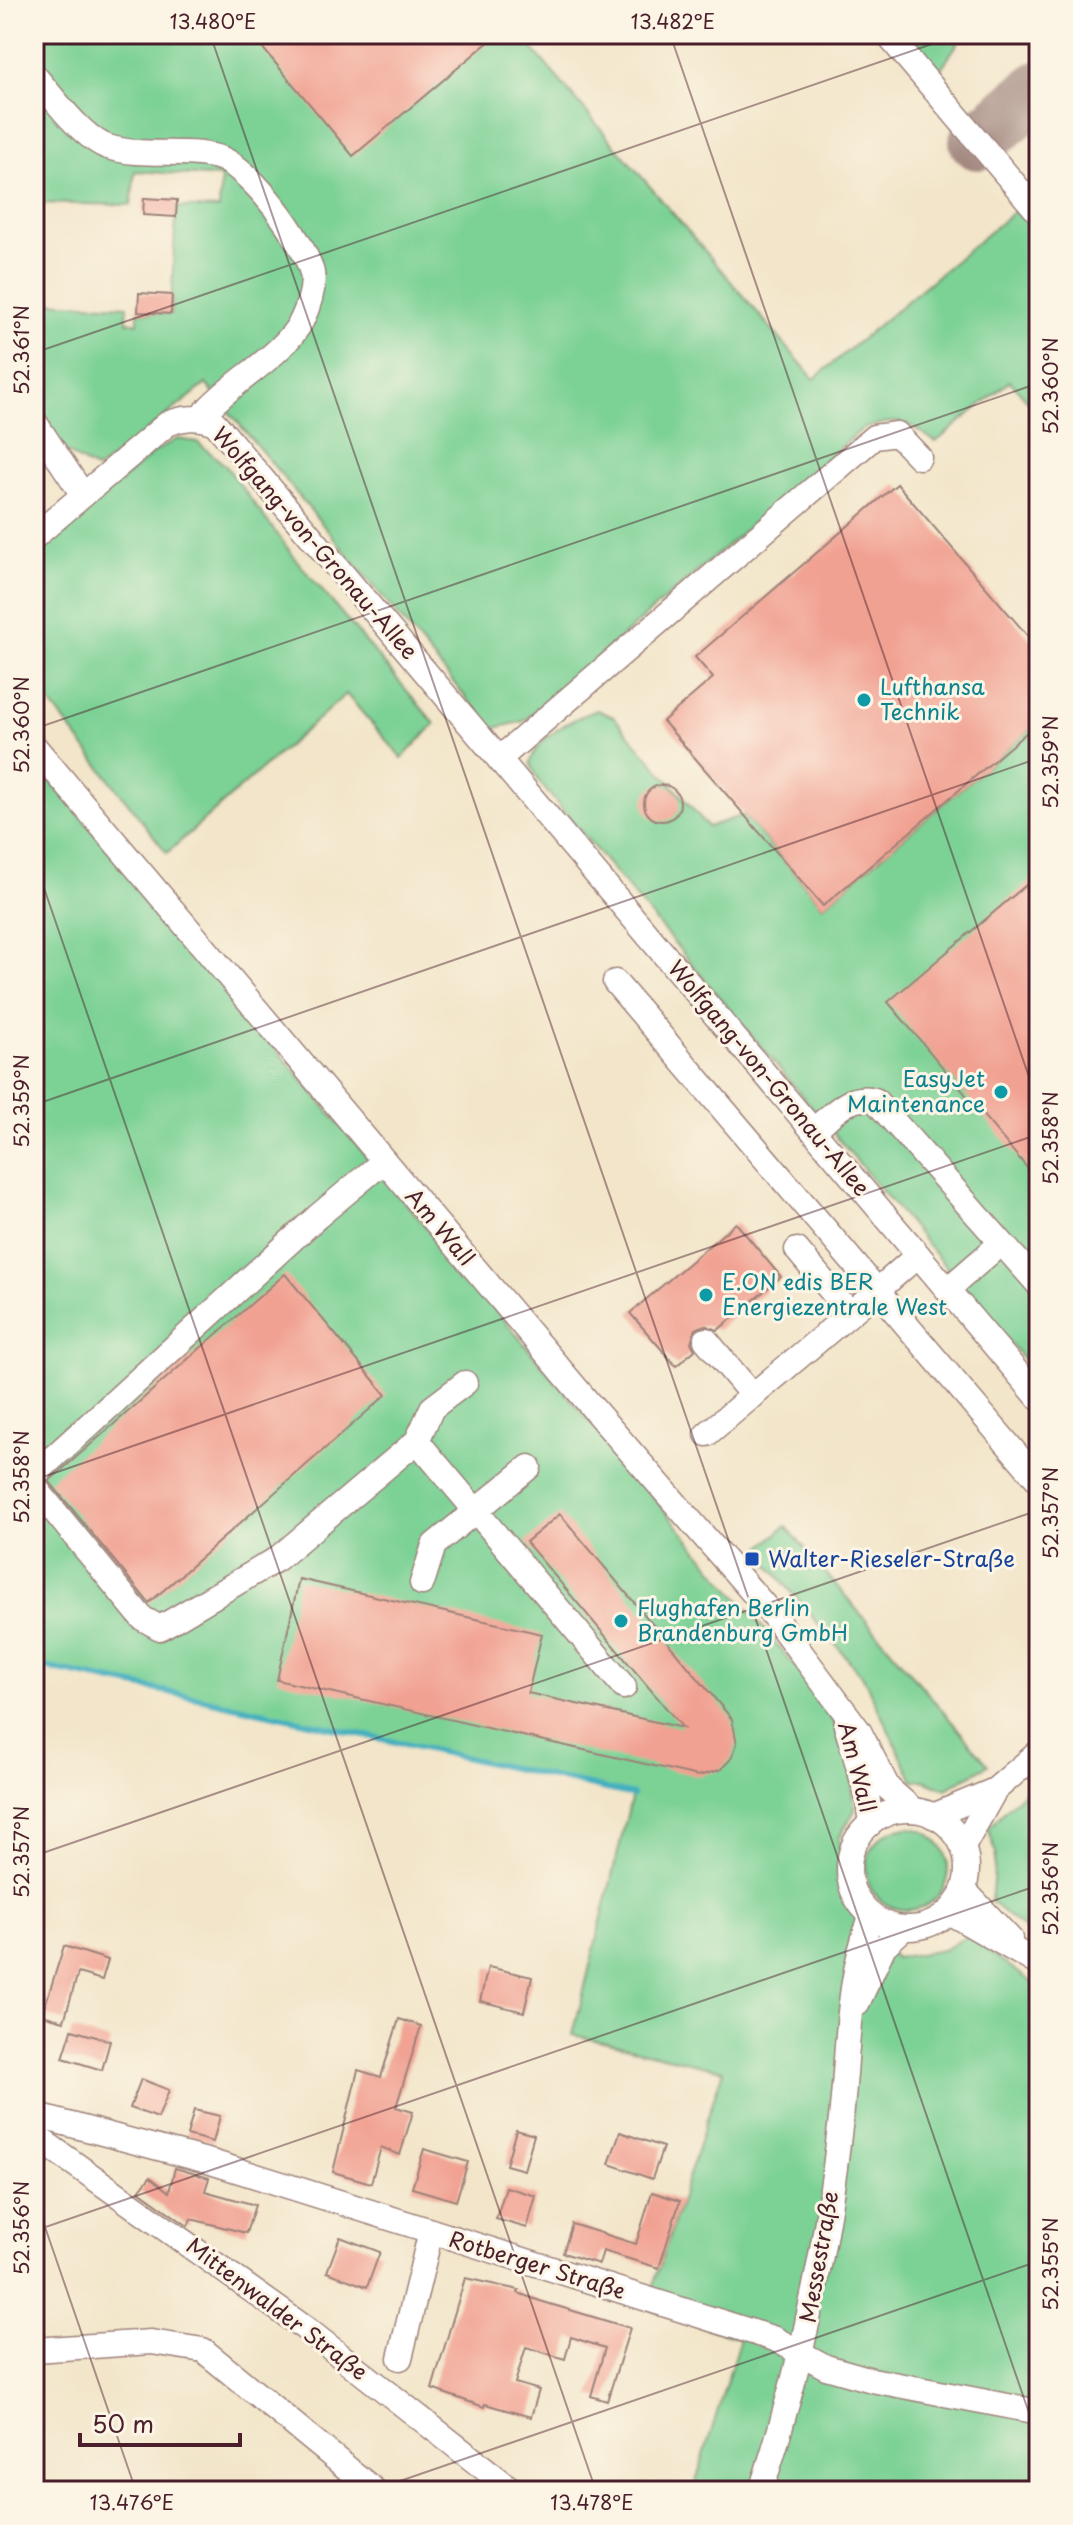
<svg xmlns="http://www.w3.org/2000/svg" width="1073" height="2525" viewBox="0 0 1073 2525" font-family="'Playpen Sans',sans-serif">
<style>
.green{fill:#7bd195;stroke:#627860;stroke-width:2}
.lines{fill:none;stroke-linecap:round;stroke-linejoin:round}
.stream{stroke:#42afbf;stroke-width:6}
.taxiway{stroke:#9e827a;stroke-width:58}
.building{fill:#f1a192}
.minor-casing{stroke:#9e827a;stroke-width:27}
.minor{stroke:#fff;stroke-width:24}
.ticks{fill:none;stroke:#4a1f2b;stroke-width:2;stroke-opacity:0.45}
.culture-dot{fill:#0f9aa8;stroke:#fcf5e5;stroke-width:3}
.transit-dot{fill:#1a4fb4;stroke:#fcf5e5;stroke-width:3}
.labels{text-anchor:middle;stroke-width:6;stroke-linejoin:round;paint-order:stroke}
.street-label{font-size:22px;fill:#4a1f2b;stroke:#fcf5e5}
.culture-label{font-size:22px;fill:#0d838f;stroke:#fcf5e5;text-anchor:start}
.transit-label{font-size:22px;fill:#164399;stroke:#fcf5e5;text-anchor:start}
.neatline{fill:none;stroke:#4a1f2b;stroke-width:3}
.ticks-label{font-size:20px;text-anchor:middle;fill:#4a1f2b}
</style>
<rect width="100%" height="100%" fill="#fcf5e5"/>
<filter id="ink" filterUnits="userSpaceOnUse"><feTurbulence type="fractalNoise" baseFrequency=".0125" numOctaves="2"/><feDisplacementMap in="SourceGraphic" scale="16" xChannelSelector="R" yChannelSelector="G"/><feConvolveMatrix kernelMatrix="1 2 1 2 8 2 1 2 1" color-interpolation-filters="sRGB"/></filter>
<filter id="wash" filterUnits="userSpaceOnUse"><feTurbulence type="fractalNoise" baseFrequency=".006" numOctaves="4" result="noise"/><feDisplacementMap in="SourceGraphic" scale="32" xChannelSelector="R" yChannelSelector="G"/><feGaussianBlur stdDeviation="1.8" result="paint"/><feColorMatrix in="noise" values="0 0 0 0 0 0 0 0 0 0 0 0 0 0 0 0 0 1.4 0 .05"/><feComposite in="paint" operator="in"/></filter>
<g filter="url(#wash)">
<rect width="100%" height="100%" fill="#f2e5c9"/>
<g class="green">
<path d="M34 34H520L814 379 1017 209 1039 236V414L1010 381 936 442C904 420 900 417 862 429L524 721 492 729 206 384 97 470C87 464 74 458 66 451 29 417 35 345 44 302L127 306V322L138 323V312L171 314 176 207 219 209 221 177 135 171 131 205 34 203Z"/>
<path d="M909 34H964L940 70Z"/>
<path d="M177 439 197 442 225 465 298 562 435 724 402 758 346 694 167 853 34 682V555L156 451Z"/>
<path d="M597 710 614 717 708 827 744 815 823 906 1039 722V1378L539 782 530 763C538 736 571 719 597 710Z"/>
<path d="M34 761 823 1699 850 1763 855 1810 839 1838 845 1890 862 1923 895 1958 943 1950 967 1936 1039 1987V2491H693L740 2338 646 2308 723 2070 573 2035 632 1795 198 1698 34 1665Z"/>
<path d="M786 1526 980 1755 988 1765 946 1789 924 1780 913 1781 863 1677 757 1551Z"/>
<path d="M1039 1777V1941L991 1902 996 1852 988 1828Z"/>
<circle cx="907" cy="1869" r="41"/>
</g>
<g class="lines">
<path class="stream" d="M34 1665 198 1698 633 1795"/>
<path class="taxiway" d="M978 141 1039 90"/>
</g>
<g id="blocks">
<g class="building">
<path d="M251 34H498L353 156Z"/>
<path d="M144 198 177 200 176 217 143 215Z"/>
<path d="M139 293 172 295 171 314 138 312Z"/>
<path d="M897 484 1039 649V722L823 906 663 721 713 678 695 657Z"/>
<circle cx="662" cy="803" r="18"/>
<path d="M1039 874V1182L888 1002Z"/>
<path d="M736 1223 781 1277 718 1330 704 1325 696 1329 691 1342 695 1350 676 1366 630 1313Z"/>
<path d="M285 1274 386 1395 149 1603 49 1481Z"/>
<path d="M560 1514 732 1719 737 1744 731 1759 720 1770 698 1776 277 1680 299 1579 542 1634 528 1693 683 1728 526 1542Z"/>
<path d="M64 1946 108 1960 102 1980 78 1973 64 2021 42 2015Z"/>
<path d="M488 1967 532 1977 524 2012 480 2001Z"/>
<path d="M399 2019 421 2026 396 2107 413 2112 400 2155 381 2147 371 2183 333 2172 358 2070 381 2077Z"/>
<path d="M72 2030 110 2041 102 2070 63 2058Z"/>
<path d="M141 2079 169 2090 158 2118 130 2108Z"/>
<path d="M194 2110 220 2116 213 2142 187 2135Z"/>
<path d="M516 2130 534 2135 524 2170 506 2165Z"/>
<path d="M620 2132 663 2147 652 2179 609 2164Z"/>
<path d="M424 2149 468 2162 456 2201 412 2188Z"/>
<path d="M175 2168 209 2178 205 2191 255 2205 246 2233 191 2219 188 2226 139 2191 150 2177 169 2192Z"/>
<path d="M506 2187 536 2196 527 2228 496 2219Z"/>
<path d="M652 2192 680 2201 659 2268 603 2251 599 2264 563 2253 572 2224 636 2244Z"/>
<path d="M340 2237 380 2252 367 2287 327 2272Z"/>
<path d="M465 2278 519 2290 518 2293 540 2301 630 2328 607 2401 591 2396 605 2348 571 2337 565 2359 526 2347 515 2383 539 2390 531 2417 485 2404 484 2407 432 2389Z"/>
</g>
</g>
</g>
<g filter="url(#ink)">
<use href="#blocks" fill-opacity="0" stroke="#9e827a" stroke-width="2"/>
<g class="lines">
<g class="minor-casing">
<g id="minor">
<path d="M887 34 1039 213"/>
<path d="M34 75C51 95 83 139 108 147 142 158 183 148 217 157 249 165 305 242 312 273 315 288 308 307 302 320 283 357 228 383 201 417"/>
<path d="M34 421 83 495"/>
<path d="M34 537 167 424C185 417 197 416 215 423L1039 1398"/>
<path d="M34 746 597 1413 775 1618 859 1731 888 1788 913 1810"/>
<path d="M499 759 874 437 897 434 919 457"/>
<path d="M615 982 1039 1481"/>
<path d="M814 1130C833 1114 850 1093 875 1100L1039 1285"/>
<path d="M797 1250 850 1313"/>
<path d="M948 1289 1000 1244"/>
<path d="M877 1291 918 1255"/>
<path d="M706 1340 753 1396"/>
<path d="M707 1434 865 1301"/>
<path d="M417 1441 624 1687"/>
<path d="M34 1475 317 1217 384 1161"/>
<path d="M34 1486 142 1618 160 1628 277 1559 417 1441 432 1408 465 1383"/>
<path d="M422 1583 434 1545 529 1467"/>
<path d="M846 1725 867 1795 871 1823"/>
<circle cx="908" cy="1869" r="59"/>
<path d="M933 1816 995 1790 1039 1752"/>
<path d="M963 1847 995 1790"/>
<path d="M964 1890 1010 1939"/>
<path d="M949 1912 1039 1964"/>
<path d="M857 2004 884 1946 903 1929"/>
<path d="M34 2115 211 2162 775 2339 826 2367 872 2380 1039 2412"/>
<path d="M34 2135 309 2331 513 2491"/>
<path d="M34 2350 151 2342 203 2350 375 2491"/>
<path d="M400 2358 431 2231"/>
<path d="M761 2491C800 2372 826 2252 840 2127 849 2056 845 1984 871 1917"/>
</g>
</g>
<use href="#minor" class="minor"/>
</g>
</g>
<path class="ticks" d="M210 34 1039 2442M670 34 1039 1106M34 353 961 34M34 729 1039 383M34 859 596 2491M34 1105 1039 758M34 1480 1039 1134M34 1856 1039 1510M34 2195 136 2491M34 2231 1039 1885M371 2491 1039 2261"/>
<g class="culture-dot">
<circle cx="864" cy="700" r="8"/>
<circle cx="1001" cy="1092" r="8"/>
<circle cx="706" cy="1295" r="8"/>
<circle cx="621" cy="1621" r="8"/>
</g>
<rect class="transit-dot" x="744" y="1551" width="16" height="16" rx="4"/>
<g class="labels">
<g class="street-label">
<text transform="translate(315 543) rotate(49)" y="8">Wolfgang-von-Gronau-Allee</text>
<text transform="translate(769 1078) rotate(50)" y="8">Wolfgang-von-Gronau-Allee</text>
<text transform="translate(440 1227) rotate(50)" y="8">Am Wall</text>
<text transform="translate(857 1767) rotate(76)" y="8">Am Wall</text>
<text transform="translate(819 2257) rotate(-80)" y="8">Messestraße</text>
<text transform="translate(537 2265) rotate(17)" y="8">Rotberger Straße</text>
<text transform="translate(277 2309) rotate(37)" y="8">Mittenwalder Straße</text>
</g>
<g class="culture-label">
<text x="880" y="695">Lufthansa<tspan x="880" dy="25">Technik</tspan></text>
<text x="985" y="1087" text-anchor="end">EasyJet<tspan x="985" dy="25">Maintenance</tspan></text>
<text x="722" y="1290">E.ON edis BER<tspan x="722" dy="25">Energiezentrale West</tspan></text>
<text x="637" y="1616">Flughafen Berlin<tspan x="637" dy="25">Brandenburg GmbH</tspan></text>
</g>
<g class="transit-label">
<text x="768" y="1567">Walter-Rieseler-Straße</text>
</g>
</g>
<rect width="1073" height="2525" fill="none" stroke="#fcf5e5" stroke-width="88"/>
<path d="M80 2433v12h160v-12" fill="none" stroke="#4a1f2b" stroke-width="4"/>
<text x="92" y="2433" font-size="24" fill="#4a1f2b" stroke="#fcf5e5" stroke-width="6" paint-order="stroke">50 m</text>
<rect x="44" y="44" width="985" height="2437" class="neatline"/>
<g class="ticks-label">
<text x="213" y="29">13.480°E</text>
<text x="673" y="29">13.482°E</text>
<text transform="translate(22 350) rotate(-90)" y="7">52.361°N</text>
<text transform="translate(1051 386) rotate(-90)" y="7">52.360°N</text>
<text transform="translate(22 725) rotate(-90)" y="7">52.360°N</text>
<text transform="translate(1051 762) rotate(-90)" y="7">52.359°N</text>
<text transform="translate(22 1101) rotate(-90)" y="7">52.359°N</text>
<text transform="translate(1051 1138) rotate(-90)" y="7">52.358°N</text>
<text transform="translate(22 1477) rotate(-90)" y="7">52.358°N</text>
<text transform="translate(1051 1513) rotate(-90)" y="7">52.357°N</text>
<text transform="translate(22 1852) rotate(-90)" y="7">52.357°N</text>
<text transform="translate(1051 1889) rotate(-90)" y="7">52.356°N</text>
<text transform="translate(22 2228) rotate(-90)" y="7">52.356°N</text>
<text transform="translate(1051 2264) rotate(-90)" y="7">52.355°N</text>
<text x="132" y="2510">13.476°E</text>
<text x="592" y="2510">13.478°E</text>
</g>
</svg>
